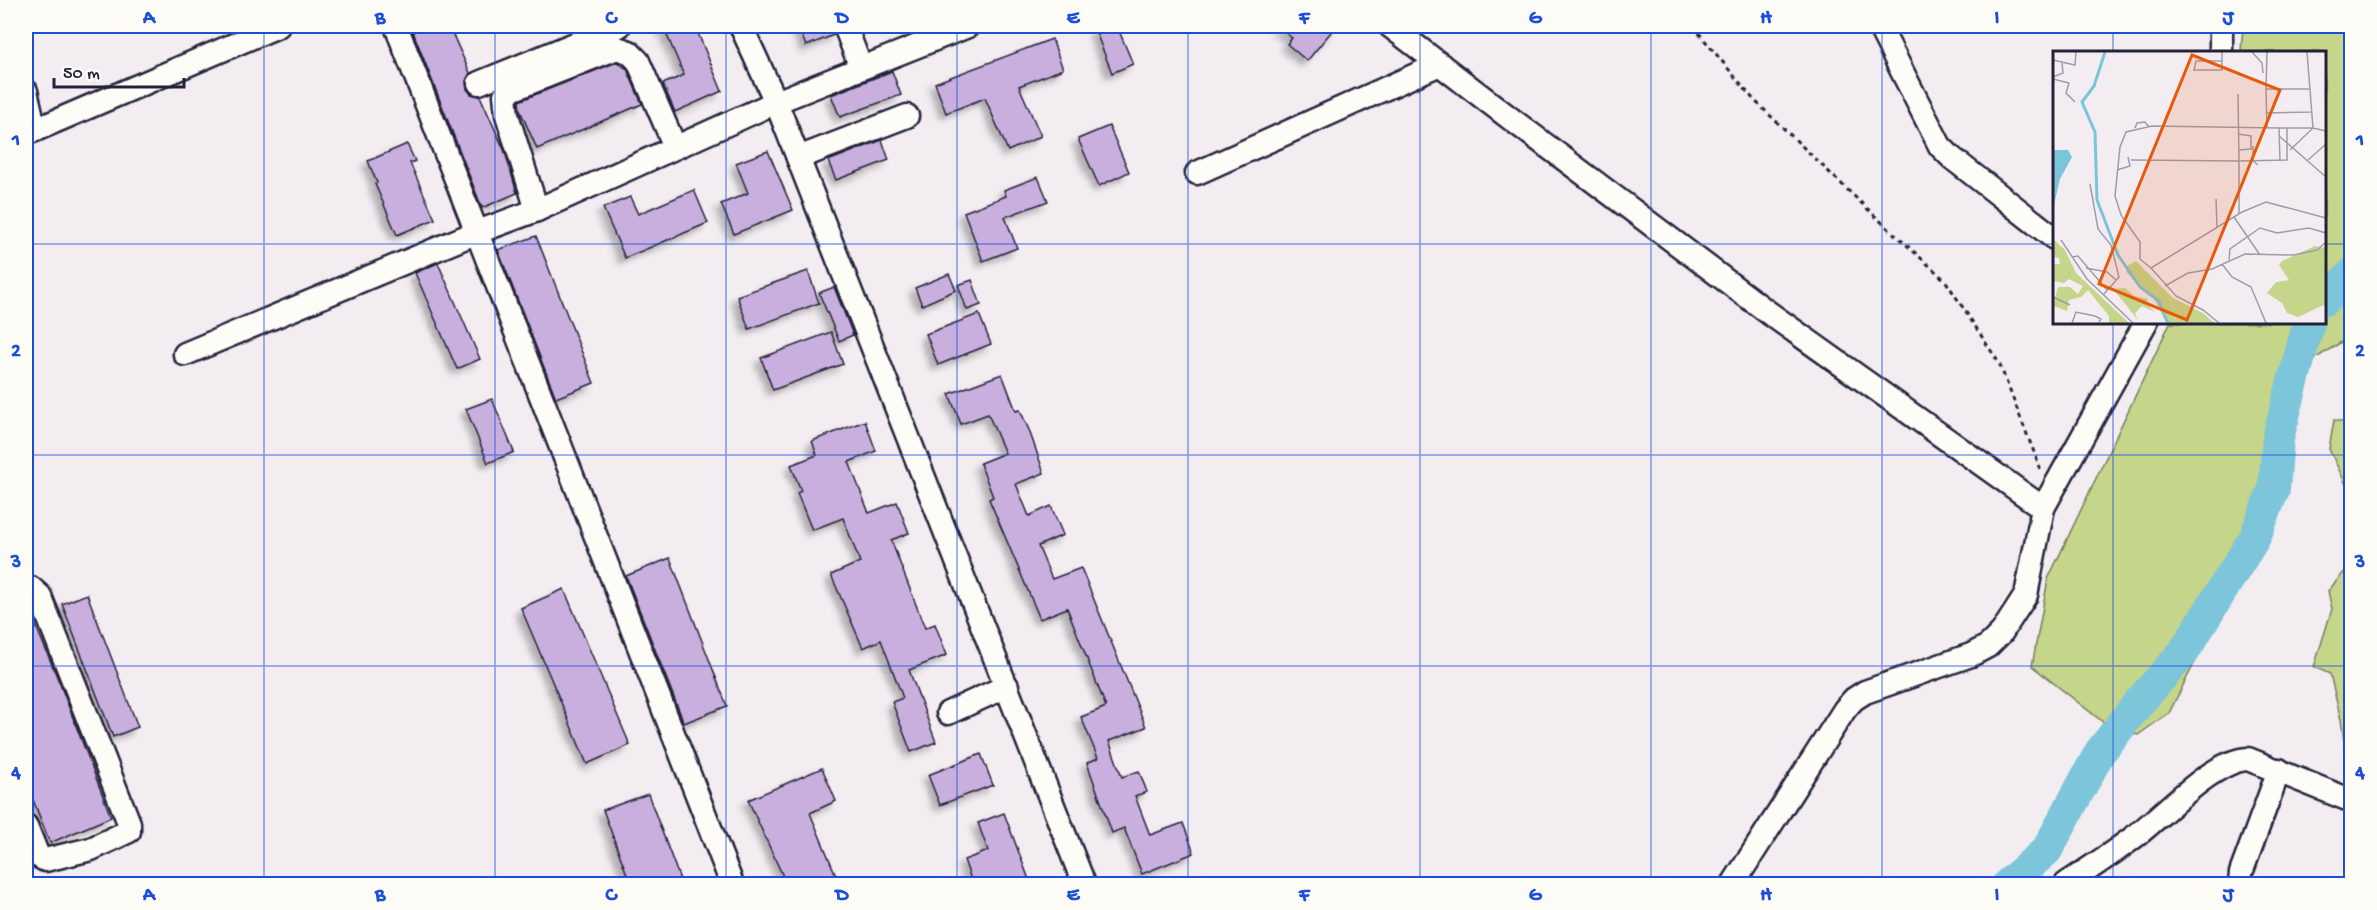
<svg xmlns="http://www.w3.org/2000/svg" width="2377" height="910" viewBox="0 0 2377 910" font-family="'Gochi Hand',sans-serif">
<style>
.green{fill:#c5d589;stroke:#747c62;stroke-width:1.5}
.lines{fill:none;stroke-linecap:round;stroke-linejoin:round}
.river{stroke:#7bc5db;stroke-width:32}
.building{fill:#c9afdd;stroke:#22223b;stroke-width:1.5;filter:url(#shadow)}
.minor-casing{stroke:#22223b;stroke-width:27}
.path{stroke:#22223b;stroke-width:3;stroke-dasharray:4.5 4.5;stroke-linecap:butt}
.minor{stroke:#fdfcf7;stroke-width:22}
.grid{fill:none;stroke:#1d4ed8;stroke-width:1.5;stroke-opacity:0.55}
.inset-river{fill:none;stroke:#7bc5db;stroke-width:3}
.inset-road{fill:none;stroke:#9f9ca9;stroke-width:1.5}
.view{fill:#e8590c;fill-opacity:0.15;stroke:#e8590c;stroke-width:3}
.inset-edge{fill:none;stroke:#22223b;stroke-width:3}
.neatline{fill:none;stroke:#1d4ed8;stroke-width:2}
.grid-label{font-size:20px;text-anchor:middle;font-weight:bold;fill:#1d4ed8}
</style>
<defs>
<filter id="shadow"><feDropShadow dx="-5.5" dy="5.5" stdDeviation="3" flood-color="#0004"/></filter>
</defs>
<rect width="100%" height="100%" fill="#f3edf2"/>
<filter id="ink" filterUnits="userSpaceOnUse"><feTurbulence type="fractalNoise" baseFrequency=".0167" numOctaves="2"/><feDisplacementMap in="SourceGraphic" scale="12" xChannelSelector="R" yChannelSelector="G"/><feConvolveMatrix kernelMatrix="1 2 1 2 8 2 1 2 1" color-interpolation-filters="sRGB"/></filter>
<g filter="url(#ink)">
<g class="green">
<path d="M2243 26H2351V336L2316 358 2274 446 2266 507 2233 585 2203 615 2196 660 2169 713 2138 735 2108 726 2032 666 2048 579 2170 323 2324 322V52H2241Z"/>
<path d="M2334 420 2351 424V495L2329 449Z"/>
<path d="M2351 564V759L2346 755 2341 720 2330 674 2314 667 2332 609 2328 591Z"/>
</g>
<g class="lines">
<g class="river">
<path d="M2324 300 2352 274"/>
<path d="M2008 884 2047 850 2100 752 2141 700 2183 653 2255 537 2274 489 2278 438 2309 322"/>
</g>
</g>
<g class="building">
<path d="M420 26H449L470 73 466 81 467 89 471 94 480 96 505 152 517 193 482 208 412 29Z"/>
<path d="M663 26H695L722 91 675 112 663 84 684 75Z"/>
<path d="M798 26H832L834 35 806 46Z"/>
<path d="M1106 26H1117L1133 64 1112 73 1095 30Z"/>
<path d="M1277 26H1336L1307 61 1287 44 1292 38Z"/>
<path d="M1052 39 1063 69 1019 86 1041 136 1008 151 985 98 946 113 935 83Z"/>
<path d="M617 62 627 69 642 104 537 149 520 110 519 101Z"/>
<path d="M892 71 901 95 840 117 831 95Z"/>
<path d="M1109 126 1129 172 1099 186 1078 139Z"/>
<path d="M882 140 889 160 836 180 828 161Z"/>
<path d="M407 144 415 161 410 163 435 219 397 235 375 184 377 183 368 161Z"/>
<path d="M768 151 793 210 734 234 721 204 748 193 736 163Z"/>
<path d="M1038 177 1048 201 1005 217 1017 248 983 261 964 212 1006 196 1004 190Z"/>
<path d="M694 190 708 223 625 258 603 208 630 197 638 214Z"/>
<path d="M536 236 594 383 556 398 498 250Z"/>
<path d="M438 263 480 359 457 369 415 273Z"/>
<path d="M808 271 819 303 749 329 737 296Z"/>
<path d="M949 274 956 290 922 305 915 288Z"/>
<path d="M972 280 981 305 967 310 958 285Z"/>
<path d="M834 287 853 335 839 341 819 293Z"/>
<path d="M979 314 991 344 938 365 926 334Z"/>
<path d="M831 332 843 364 773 390 761 358Z"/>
<path d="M1002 374 1016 411 1020 410 1029 430 1044 473 1016 484 1029 516 1051 506 1063 535 1038 546 1052 579 1081 568 1146 727 1109 741 1122 777 1139 771 1147 792 1135 796 1150 835 1183 823 1194 853 1142 874 1124 828 1112 833 1087 763 1098 758 1081 717 1106 707 1067 608 1040 619 989 499 993 497 980 463 1005 453 988 414 961 424 949 394Z"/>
<path d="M492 399 514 452 488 463 466 409Z"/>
<path d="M865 421 876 451 849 462 869 513 897 502 909 533 891 540 925 628 935 624 947 655 909 670 936 742 911 752 892 702 903 698 881 640 863 648 831 575 860 562 843 518 812 530 797 493 801 491 791 465 817 455 812 441Z"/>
<path d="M670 558 727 706 684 723 626 576Z"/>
<path d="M564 589 630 745 587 764 521 608Z"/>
<path d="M87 594 138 727 113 737 62 604Z"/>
<path d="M26 602 60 684 111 817 50 843 26 782Z"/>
<path d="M981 754 993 785 940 805 928 775Z"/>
<path d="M822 768 836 801 810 813 840 885H787L748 800Z"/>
<path d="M648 794 682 885H631L603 810Z"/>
<path d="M1004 813 1031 885H1002L1001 880 990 885H973L964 860 988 851 978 823Z"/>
</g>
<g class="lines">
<g class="minor-casing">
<g id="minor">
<path d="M396 26 732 884"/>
<path d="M741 26 776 102 968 26"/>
<path d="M845 26 861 68"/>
<path d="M1390 26 1511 119 1769 313 2043 508 2026 595 2002 632 1988 646 1971 655 1865 692 1854 699 1845 709 1733 884"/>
<path d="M1879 26 1940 146 1952 158 2054 238"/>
<path d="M2221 52V26"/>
<path d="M479 83 619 26"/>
<path d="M26 91 35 130 26 134"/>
<path d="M35 130 278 26"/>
<path d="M798 158 907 116"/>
<path d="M1197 173 1440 64"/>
<path d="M537 210 507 115 505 95 509 91 617 48 629 52 638 61 675 147"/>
<path d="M185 354 475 233 537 210 776 102 1084 884"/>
<path d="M2043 508 2146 322"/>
<path d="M26 589 31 588 40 596 129 823V831L91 849 45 860 38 856 26 826"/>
<path d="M948 713 1007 686"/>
<path d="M2066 884C2090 868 2115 852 2138 834 2166 812 2214 760 2248 759L2352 801"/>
<path d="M2240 884 2241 873 2279 770"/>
</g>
</g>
<path class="path" d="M1693 26 1754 100 1877 218 1945 280 1999 363 2041 470"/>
<use href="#minor" class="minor"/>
</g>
</g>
<path class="grid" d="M264 26V884M495 26V884M726 26V884M957 26V884M1188 26V884M1420 26V884M1651 26V884M1882 26V884M2113 26V52M26 244H2054M2324 244H2352M2113 322V884M26 455H2352M26 666H2352"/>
<g transform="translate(2053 51)">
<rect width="273" height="273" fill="#f3edf2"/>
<path d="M0 188 12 199 23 222 76 272H56V265L35 239 28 246 16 249 14 260 0 255 5 236H17L25 243 30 235 16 228 11 232 0 230V213H7L6 207 0 206ZM262 195 273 197V253L245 266 234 262 229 252 214 242 223 231 236 229 226 214 229 210ZM83 210 120 247 150 262 161 272H113L102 249 73 221 74 215ZM72 237 81 245 95 248 93 252 102 261 89 255 82 262 85 269 60 238Z" fill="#c5d589"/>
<path d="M0 99H15L19 106 7 128 0 158Z" fill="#7bc5db"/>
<path class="inset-river" d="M52 1 41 35 29 51 42 81 44 149 65 204 87 236 106 250 115 272"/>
<path class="inset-road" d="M199 1 209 12 210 22M214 1 213 38H256M0 9 22 14 23 1M169 10H143L141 19H169V1M0 26 10 22 9 12M0 28 16 32 13 42 22 51M213 38 214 77M213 62 258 61M82 77 84 72 92 71 96 76M226 77 99 75 73 81 67 96 62 145 68 164 87 191V208L98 217 189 161 213 151 273 167M185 83 198 85V98L186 99M226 85 273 126M200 95V110L205 114M237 99 260 77 273 80M78 109 186 110 185 43M255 109 273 93M227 110 226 77H260L254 1M64 119 77 115 75 106M37 133 45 178 58 194 66 226 51 243M163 148 164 176M186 162V110L234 109V77M181 166 207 204M8 189 34 228 80 272M19 206 25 205 54 239M176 209 177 198 207 177 224 182 256 177 273 182M169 213 179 226 198 236 213 272M33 217 54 221 63 229M98 217 123 245 150 259 166 272M112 235 135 222 159 218 192 203 241 204 264 199 273 191M0 246 17 254M19 272 23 261 42 265 48 268 46 271"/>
<path class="view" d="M139 4 227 39 134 269 46 233Z"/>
<rect width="273" height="273" class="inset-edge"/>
</g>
<rect width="2377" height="910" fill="none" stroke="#fdfcf7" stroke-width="66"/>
<path d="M54 78v9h130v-9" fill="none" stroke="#22223b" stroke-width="3"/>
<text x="63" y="78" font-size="18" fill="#22223b" stroke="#fdfcf7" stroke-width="4.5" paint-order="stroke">50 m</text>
<rect x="33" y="33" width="2311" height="844" class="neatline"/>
<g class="grid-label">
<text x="149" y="23">A</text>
<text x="380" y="23">B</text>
<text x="611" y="23">C</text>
<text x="842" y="23">D</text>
<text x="1073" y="23">E</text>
<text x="1304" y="23">F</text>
<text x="1535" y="23">G</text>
<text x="1766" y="23">H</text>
<text x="1997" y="23">I</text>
<text x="2228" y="23">J</text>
<text x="16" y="145">1</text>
<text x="2360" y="145">1</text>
<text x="16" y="356">2</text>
<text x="2360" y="356">2</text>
<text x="16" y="567">3</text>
<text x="2360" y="567">3</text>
<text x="16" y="778">4</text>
<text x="2360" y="778">4</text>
<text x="149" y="900">A</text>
<text x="380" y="900">B</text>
<text x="611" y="900">C</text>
<text x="842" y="900">D</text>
<text x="1073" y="900">E</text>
<text x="1304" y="900">F</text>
<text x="1535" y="900">G</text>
<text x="1766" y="900">H</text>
<text x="1997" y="900">I</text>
<text x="2228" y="900">J</text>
</g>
</svg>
